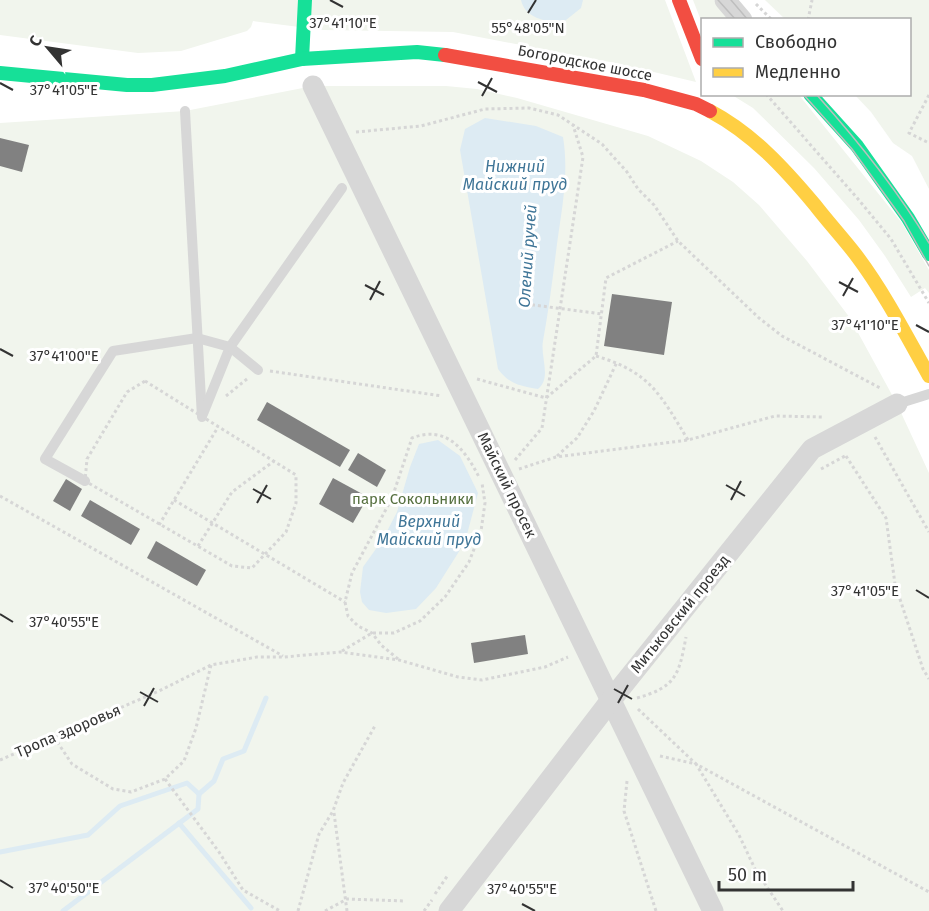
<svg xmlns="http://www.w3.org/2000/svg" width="929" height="911" viewBox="0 0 929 911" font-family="'Fira Sans',sans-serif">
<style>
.green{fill:#f1f5ed}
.water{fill:#ddebf3}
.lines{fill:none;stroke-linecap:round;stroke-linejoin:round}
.stream{stroke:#ddebf3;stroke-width:5}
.building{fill:#818181}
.path{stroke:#d6d6d6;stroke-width:3;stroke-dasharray:3 3;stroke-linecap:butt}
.lane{stroke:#d7d7d7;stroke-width:10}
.street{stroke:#d7d7d7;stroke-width:21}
.fast{stroke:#16e098;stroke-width:14}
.slow{stroke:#ffcf43;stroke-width:14}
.jam{stroke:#f24e42;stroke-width:14}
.tram{stroke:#bebebe;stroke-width:1.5}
.ticks{fill:none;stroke:#333;stroke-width:2}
.labels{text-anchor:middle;stroke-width:6;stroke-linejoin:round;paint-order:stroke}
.street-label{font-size:15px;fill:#333;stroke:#fff}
.park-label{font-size:15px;fill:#56703f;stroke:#fff}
.water-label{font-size:16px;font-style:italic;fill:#3f7597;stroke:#fff}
.ticks-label{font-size:15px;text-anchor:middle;fill:#333;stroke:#fff;stroke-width:6;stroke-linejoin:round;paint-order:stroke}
</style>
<rect width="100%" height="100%" fill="#fff"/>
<g class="green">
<path d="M0 0H665L696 82 620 64 453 32 323 30 253 21 251 27 247 31 181 51 138 53 0 35Z"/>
<path d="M693 0H714L731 19 702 20V23Z"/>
<path d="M765 0H929V189L912 156 893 143 871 112 855 95 910 94V20L785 19Z"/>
<path d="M313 86H446L477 89 517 98 648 136 701 161 733 182 759 205 807 261 850 318 897 404 929 473V911H0V123L185 111Z"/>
<path d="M732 95H799L902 223 929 270V293L925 288 911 297 885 256 859 220 814 168 753 108Z"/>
</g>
<g class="water">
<path d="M521 0H583L581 8 561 24C545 21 525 18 521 0Z"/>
<path d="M485 118 536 126 563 137C569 173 562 208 557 244 553 276 549 308 543 341 540 356 552 378 538 389 520 386 509 384 498 369L460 150 465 129Z"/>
<path d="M438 440 460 456 478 493 465 542 436 588 416 609 386 613 369 610 362 602 360 592 363 567 383 539 397 512 410 467 419 444Z"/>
</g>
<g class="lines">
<g class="stream">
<path d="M179 823 251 908"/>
<path d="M0 852 88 835 120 806 187 783 199 794 214 781 223 759 244 751 266 698"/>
<path d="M63 911 198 809 199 794"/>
</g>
</g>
<g class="building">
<path d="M0 138 29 145 22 172 0 166Z"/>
<path d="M612 294 672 302 664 355 604 346Z"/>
<path d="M267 402 350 450 340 467 257 420Z"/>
<path d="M358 453 386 470 377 487 348 470Z"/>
<path d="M333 478 368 497 353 523 319 504Z"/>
<path d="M66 479 82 489 70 511 53 501Z"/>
<path d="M90 500 140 529 131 545 81 516Z"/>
<path d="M156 541 206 570 197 586 147 558Z"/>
<path d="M525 635 528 654 474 663 471 643Z"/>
</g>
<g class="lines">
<g class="path">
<path d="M756 4 772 20"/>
<path d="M808 20 812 0"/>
<path d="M766 94 858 199 891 239 929 303"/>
<path d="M929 95 909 133 929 143"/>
<path d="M356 132 421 126 485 109 529 108 558 115 602 144 627 172 638 189 654 205 678 241 759 318 782 336 882 389"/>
<path d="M526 304 602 314"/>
<path d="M596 356C650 372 660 394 688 440"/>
<path d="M270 371 442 396"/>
<path d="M477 379 546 398 596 356 606 278 678 241"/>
<path d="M145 381 296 475V503L286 532 252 568 232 566 85 481 87 459 127 392Z"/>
<path d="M226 396 247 379"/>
<path d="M875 437 929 532"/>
<path d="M557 456 577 438 594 411 617 362"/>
<path d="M846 456 886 518 895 584 923 669 929 679"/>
<path d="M515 460 542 428 583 157 573 125"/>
<path d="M519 469 556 457 688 440 775 416 823 417"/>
<path d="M821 469 845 456"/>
<path d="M0 496 283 656"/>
<path d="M174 500 345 602"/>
<path d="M159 525 218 427"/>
<path d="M198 546 232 492 274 461"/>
<path d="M342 651 372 633H394L420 621 445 597 469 562 481 531 485 503 482 483"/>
<path d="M398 659 381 645 372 633 358 626 348 616 345 602 352 573 392 498 412 438C446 425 464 448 479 477"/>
<path d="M637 698C676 687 679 675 686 637"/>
<path d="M638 709 696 764 929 892"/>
<path d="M54 737 72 764 113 789 131 792 165 779 184 761 196 728 211 665"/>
<path d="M660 756 696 764 739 835 755 869 783 911"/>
<path d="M0 760 159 691 211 665 257 657H284L340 652 399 660 458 677 482 680 545 667 568 657"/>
<path d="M165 779 219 852 243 890 280 911"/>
<path d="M627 781 624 811 656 911"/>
<path d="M334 813 347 911"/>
<path d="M435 894 448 875"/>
<path d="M298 911 319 834 333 811 343 783 376 724"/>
<path d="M325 911 347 899 405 901"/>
<path d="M424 911 432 900"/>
</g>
<g class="lane">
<path d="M185 111 202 417"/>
<path d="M897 404 929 394"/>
<path d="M203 414 230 347 342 188"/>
<path d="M85 481 45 459 113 351 197 338 230 347 258 370"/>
</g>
<g class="street">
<path d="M725 0 742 20"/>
<path d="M313 86 713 911"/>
<path d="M449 911 611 700 812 449 897 404"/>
</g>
<g class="fast">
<path d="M302 59 305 0"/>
<path d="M0 73 127 85H152L225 76 302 59 417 52 445 55"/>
<path d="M810 94 857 146 908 218 929 254"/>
</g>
<path class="slow" d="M710 111C753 134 784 168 815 205 828 222 843 238 856 255 884 292 906 335 929 376"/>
<g class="jam">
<path d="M679 0 702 59"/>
<path d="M445 55 644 90 696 104 710 111"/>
</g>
<g class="tram">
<path d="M718 0 736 20"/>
<path d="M731 0 748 20"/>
<path d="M803 94 852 149 904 221 929 266"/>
<path d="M816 94C858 141 897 189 929 243"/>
</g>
</g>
<path class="ticks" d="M330 0 343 7M528 13 536 0M478 82 497 92M0 83 13 90M482 96 492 78M839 282 858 292M365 285 384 295M843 296 853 278M370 300 380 281M916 325 929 332M0 349 13 356M726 485 745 496M253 489 271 499M731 500 741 481M257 503 267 485M916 590 929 598M0 614 13 622M614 689 632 699M140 692 158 702M618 703 628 685M144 706 154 688M0 880 13 888M522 904 535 911"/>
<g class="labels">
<g class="street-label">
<text transform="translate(585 63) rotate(11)" y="5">Богородское шоссе</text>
<text transform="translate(507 485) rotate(64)" y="5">Майский просек</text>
<text transform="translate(680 614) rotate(-51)" y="5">Митьковский проезд</text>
<text transform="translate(68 731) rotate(-23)" y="5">Тропа здоровья</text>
</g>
<g class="park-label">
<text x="413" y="504">парк Сокольники</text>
</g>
<g class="water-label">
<text x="515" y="172">Нижний<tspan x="515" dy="18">Майский пруд</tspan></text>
<text transform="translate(527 256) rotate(-86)" y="6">Олений ручей</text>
<text x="429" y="527">Верхний<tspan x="429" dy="18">Майский пруд</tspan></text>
</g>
</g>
<g class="ticks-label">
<text x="343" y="28">37°41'10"E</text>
<text x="528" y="33">55°48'05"N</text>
<text x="64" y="95">37°41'05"E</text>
<text x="865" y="330">37°41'10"E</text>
<text x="64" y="361">37°41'00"E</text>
<text x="865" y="596">37°41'05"E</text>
<text x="64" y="627">37°40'55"E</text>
<text x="64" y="893">37°40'50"E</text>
<text x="522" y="894">37°40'55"E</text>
</g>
<rect x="701" y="18" width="210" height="78" fill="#ffffff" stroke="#adadad" stroke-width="1.5"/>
<rect x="713" y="38" width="30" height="9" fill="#16e098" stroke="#adadad" stroke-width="1.5"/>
<text x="755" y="48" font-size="18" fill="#333333">Свободно</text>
<rect x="713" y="68" width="30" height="9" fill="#ffcf43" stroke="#adadad" stroke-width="1.5"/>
<text x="755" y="78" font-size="18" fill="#333333">Медленно</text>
<g transform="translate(48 48) rotate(299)" stroke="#ffffff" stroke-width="4.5" paint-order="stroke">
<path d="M0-4.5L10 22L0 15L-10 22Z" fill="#333333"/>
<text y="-9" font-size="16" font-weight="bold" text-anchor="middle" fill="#333333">С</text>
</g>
<path d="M719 881v9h134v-9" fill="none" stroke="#333333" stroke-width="3"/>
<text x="728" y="881" font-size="18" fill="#333333" stroke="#ffffff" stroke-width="4.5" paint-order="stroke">50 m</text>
</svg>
